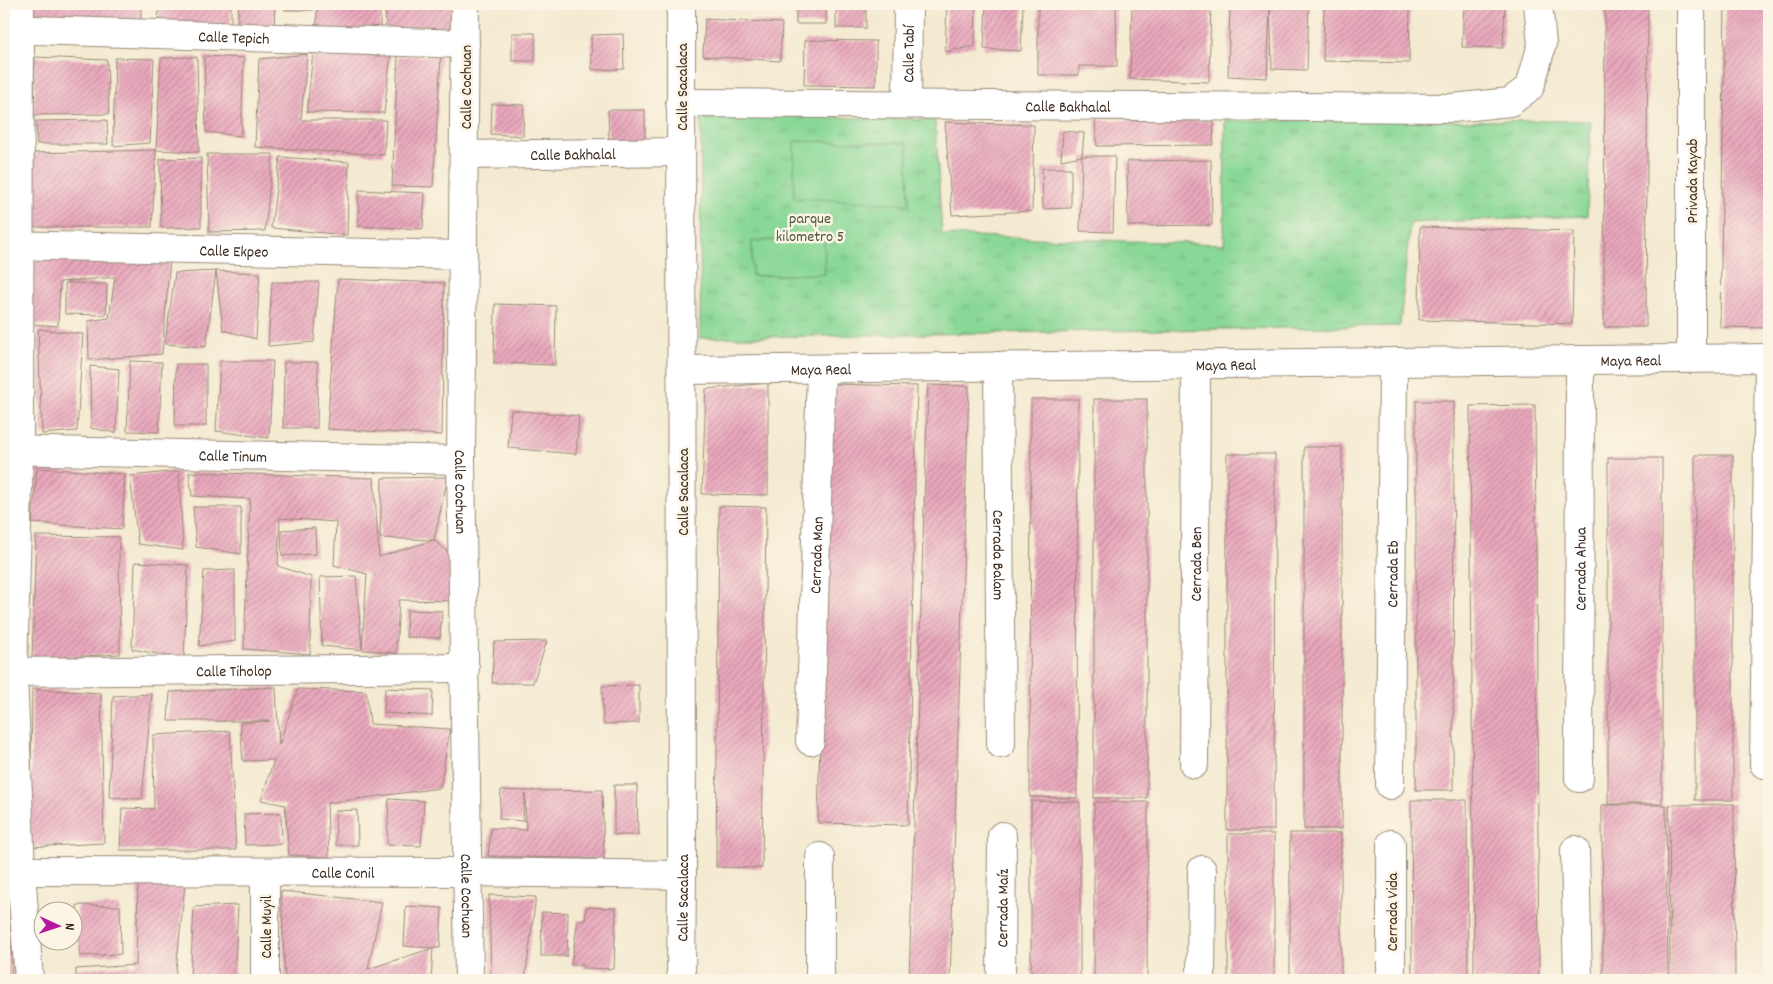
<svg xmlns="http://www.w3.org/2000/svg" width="1773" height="984" viewBox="0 0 1773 984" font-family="Dekko,sans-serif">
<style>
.grass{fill:url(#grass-tufts);stroke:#62815a}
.pitch{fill:#8ad897;stroke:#62815a}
.building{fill:url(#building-hatch)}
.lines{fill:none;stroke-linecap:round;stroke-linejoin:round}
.street-casing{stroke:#988a78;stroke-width:30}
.street{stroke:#fff;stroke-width:28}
.labels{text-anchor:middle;stroke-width:5;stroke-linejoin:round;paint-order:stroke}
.street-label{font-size:16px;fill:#3b2a1e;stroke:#fcf5e5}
.park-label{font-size:16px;fill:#4f563c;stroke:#fcf5e5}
</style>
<defs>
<pattern id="grass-tufts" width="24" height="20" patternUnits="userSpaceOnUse" patternTransform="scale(1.25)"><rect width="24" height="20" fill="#8ad897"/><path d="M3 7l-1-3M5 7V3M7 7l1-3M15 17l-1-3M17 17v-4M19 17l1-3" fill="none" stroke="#78ba82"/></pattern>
<pattern id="building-hatch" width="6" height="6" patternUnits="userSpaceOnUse" patternTransform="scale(1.25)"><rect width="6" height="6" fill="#eaa8bd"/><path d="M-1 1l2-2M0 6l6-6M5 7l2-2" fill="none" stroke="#bf8999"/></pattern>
</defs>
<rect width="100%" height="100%" fill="#fcf5e5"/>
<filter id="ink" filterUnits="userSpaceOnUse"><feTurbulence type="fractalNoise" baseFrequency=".02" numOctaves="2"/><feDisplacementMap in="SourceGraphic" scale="10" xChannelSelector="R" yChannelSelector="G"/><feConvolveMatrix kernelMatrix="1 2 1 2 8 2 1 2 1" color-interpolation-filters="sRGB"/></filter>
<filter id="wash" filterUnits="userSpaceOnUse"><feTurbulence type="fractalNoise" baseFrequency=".0096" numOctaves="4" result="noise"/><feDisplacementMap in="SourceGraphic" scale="20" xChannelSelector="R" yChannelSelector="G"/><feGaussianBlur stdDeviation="1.12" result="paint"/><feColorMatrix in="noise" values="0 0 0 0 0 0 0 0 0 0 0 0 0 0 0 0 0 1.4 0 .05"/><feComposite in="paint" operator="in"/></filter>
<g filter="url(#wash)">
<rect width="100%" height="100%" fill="#f4ead1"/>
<path class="grass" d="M701 113 935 120 942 235 1224 244 1225 120 1591 121 1587 216 1410 223 1400 326 700 338Z"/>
<g class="pitch">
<path d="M794 141 907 143 909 204 794 198Z"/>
<path d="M824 238 825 274 752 276V241Z"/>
</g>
<g id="blocks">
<g class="building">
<path d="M31 4H141V25L30 20Z"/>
<path d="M159 4H231V27L158 30Z"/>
<path d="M239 4H275L274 30 237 29Z"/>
<rect x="285" y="4" width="28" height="6"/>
<path d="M317 4H380V33L317 31Z"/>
<path d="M385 4H453L452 33 386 29Z"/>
<rect x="731" y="4" width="52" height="3"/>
<rect x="796" y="4" width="30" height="20"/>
<rect x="836" y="4" width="30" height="24"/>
<path d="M947 4H976L975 46 945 52Z"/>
<path d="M986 4H1023L1021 51 984 49Z"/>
<path d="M1038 4H1116L1117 66H1079V75H1038Z"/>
<path d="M1149 4H1211L1209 82 1130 79 1132 5 1149 6Z"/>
<path d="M1230 4H1309L1307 70 1272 69 1270 7 1267 78 1228 76Z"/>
<path d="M1324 4H1410L1409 63 1323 61Z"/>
<path d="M1464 4H1505L1503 48 1462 47Z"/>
<path d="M1605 4H1648L1646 327H1604Z"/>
<path d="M1725 4H1769V328L1720 327Z"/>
<path d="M705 19 782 23 780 61 703 56Z"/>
<rect x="512" y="33" width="23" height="28"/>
<path d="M623 34 624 69 592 70 591 35Z"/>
<path d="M805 40 876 41V86L804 85Z"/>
<path d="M313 51 391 53 384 113 307 112Z"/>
<path d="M307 54 301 120H386L384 155 255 147 259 59Z"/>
<path d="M204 56 244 58 241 136 206 132Z"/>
<path d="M398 56H441L433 187 392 186Z"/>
<path d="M35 57 107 60 109 114 34 115Z"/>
<path d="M197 57 199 152 156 150 161 58Z"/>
<path d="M115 58 154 59 150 143 113 146Z"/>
<path d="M492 104 524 105 523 136 491 134Z"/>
<path d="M608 110H645V142L609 143Z"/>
<path d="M107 120 108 144H37L36 121Z"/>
<path d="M1095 120 1214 121 1213 145 1097 146Z"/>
<path d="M945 122 1034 125 1032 211 952 215Z"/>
<path d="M1063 131 1084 133 1082 156 1061 160Z"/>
<path d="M156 150 152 227H33L31 153Z"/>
<path d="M207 154H273L265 231 209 232Z"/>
<path d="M1082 156H1115L1113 232 1080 231Z"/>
<path d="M280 157 349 162 347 235 271 228Z"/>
<path d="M201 158V227L161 228 160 159Z"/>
<path d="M1211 160 1212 225 1128 226 1127 161Z"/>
<path d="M1042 168H1071V208L1043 209Z"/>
<path d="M359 190 425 193 423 229 358 226Z"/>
<path d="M1420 227 1574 231 1572 324 1419 320Z"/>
<path d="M28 254 170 258 162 354 89 360 88 321 109 318 115 277 60 282 58 326 32 324Z"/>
<path d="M216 271 206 347 165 344 175 273Z"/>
<path d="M216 271 260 273 256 339 223 330Z"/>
<path d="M338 279 444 283 442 435 327 429Z"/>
<path d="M272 282H319L314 342 268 346Z"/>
<path d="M65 283 107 284 106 315 65 314Z"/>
<path d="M495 304 556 306 555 365 494 363Z"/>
<path d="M38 329 83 334 77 431 42 434Z"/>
<path d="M130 361 162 362 159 432 127 431Z"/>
<path d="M220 361H273L269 438 216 431Z"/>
<path d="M284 362H318L317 428H283Z"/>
<path d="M176 364H206V426H175Z"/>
<path d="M90 366 119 369 116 433 91 428Z"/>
<path d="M768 383V495L702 494 706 389Z"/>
<path d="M828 384 917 386 908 825 818 823Z"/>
<path d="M928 385 969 386 950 980H909Z"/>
<path d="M1031 399H1078L1077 798 1030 797Z"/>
<rect x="1094" y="399" width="53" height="399"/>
<path d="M1416 401H1454L1453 790H1416Z"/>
<path d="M1535 405 1539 980H1474L1470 406Z"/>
<path d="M511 410 579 416 576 454 508 448Z"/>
<rect x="1304" y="447" width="38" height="382"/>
<path d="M1227 454H1275L1274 830H1227Z"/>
<rect x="1695" y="455" width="38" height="345"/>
<rect x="1608" y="458" width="54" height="346"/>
<path d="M37 468 125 474 122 529 32 523Z"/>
<path d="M179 471 183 550 138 544 130 476Z"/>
<path d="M189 472 374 478 379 557 434 540 448 552 454 601 399 600 396 653 322 646 320 577 356 576 362 649 367 574 334 565 336 522 280 518 278 566 311 577 310 654 244 649 250 499 192 496Z"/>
<path d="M448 477 434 540 380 538 382 478Z"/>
<path d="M719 506 766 507 762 868 716 867Z"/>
<path d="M193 507H241V554L196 547Z"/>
<path d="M315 528 316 554 282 556 281 530Z"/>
<path d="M36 536 119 537 120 654 32 659Z"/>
<path d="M135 562 188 565 184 659 132 649Z"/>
<path d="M235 570V641L199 646 204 571Z"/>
<path d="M407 610 442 611 440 638 406 637Z"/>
<path d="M547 641 533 683H492L494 642Z"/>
<path d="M639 685V723L603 724 602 686Z"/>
<path d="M276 687 279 745 298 689 366 691 370 724 450 729 440 788 327 803 329 857 289 855 285 805 261 800 274 760 243 761 240 723 270 721H168L170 692Z"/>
<path d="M385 688 433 690 432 716 384 713Z"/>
<path d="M32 689 101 693 104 843 30 847Z"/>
<path d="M152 694 142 799 109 797 113 696Z"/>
<path d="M230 731 236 850H120L122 808 154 809 153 735Z"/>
<path d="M614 785H637L638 835H614Z"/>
<path d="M501 790 525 791 602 790 604 859 488 856 491 828 526 830 525 794 523 821 499 819Z"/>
<path d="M389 799 424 801 421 846 387 845Z"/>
<path d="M1411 800H1467L1468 980H1412Z"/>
<path d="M1031 801 1080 802V980H1031Z"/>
<path d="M1094 802H1148L1147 980H1094Z"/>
<path d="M1734 804 1735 980H1670L1669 805Z"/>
<path d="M1602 805H1666L1668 980H1603Z"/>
<path d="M357 810 358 845H336L335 811Z"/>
<path d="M281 813 282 844 245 845 244 814Z"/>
<rect x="1290" y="833" width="51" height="147"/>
<rect x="1228" y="834" width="46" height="146"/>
<path d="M185 884 175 980H76V969L136 965 138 885Z"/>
<path d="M281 891 382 902 368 969 433 948 404 946 406 906 442 908 440 948H433L431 980H285Z"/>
<path d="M489 895 536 897 525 980H491Z"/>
<path d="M77 905 120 906 121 954 80 956Z"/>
<path d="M238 905 234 980H190L194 907Z"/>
<path d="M586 907 616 908 614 969 583 968 584 965H571L578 920H585Z"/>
<path d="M542 912 568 913 567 956H541Z"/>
<path d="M4 914H11L12 980H4Z"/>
</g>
</g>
</g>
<g filter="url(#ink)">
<use href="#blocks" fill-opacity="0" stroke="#988a78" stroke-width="1"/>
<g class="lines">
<g class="street-casing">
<g id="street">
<path d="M20 4 19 450 13 672 21 871 29 980"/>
<path id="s1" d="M465 4 461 460 469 980"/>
<path id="s2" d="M4 29 465 44"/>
<path id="s3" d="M680 103 1453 108 1510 102 1530 87 1542 44 1538 4"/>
<path id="s4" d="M907 104 908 4"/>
<path id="s5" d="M465 155 681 152"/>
<path id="s6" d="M4 245 463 255"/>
<path d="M1691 358V4"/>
<path id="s7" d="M998 366 1001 744"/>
<path id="s8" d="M682 370 1769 358"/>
<path id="s9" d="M4 450 461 460"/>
<path id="s10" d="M4 672 465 668"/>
<path id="s11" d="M810 741 821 369"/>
<path id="s12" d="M1194 764 1196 364"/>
<path d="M1764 764 1769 358"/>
<path id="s13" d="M1579 778 1580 360"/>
<path id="s14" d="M1390 785 1393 362"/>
<path d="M1575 850 1578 980"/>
<path id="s15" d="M4 871 467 872 682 875"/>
<path d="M265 980V873"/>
<path id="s16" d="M681 980 682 875 681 4"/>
<path d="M820 980V857"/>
<path id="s17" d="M1001 980 1002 836"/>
<path d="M1201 980 1202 870"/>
<path d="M1391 980V844"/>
</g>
</g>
<use href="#street" class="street"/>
</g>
</g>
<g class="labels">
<g class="street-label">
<text dy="6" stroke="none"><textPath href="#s2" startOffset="230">Calle Tepich</textPath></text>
<text dy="6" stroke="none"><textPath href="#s4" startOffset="50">Calle Tabí</textPath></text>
<text transform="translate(465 87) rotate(-90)" y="6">Calle Cochuan</text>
<text transform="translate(681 87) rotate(-90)" y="6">Calle Sacalaca</text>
<text dy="6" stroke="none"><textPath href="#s3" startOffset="388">Calle Bakhalal</textPath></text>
<text dy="6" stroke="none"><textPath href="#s5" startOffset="108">Calle Bakhalal</textPath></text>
<text transform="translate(1691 181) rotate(-90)" y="6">Privada Kayab</text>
<text dy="6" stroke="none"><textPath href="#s6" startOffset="230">Calle Ekpeo</textPath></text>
<text dy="6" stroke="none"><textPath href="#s8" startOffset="949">Maya Real</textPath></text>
<text dy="6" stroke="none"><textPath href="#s8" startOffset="544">Maya Real</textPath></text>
<text dy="6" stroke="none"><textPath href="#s8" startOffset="139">Maya Real</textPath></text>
<text dy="6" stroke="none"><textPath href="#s9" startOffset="229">Calle Tinum</textPath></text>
<text dy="6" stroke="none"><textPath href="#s1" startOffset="488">Calle Cochuan</textPath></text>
<text transform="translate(682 492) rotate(-90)" y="6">Calle Sacalaca</text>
<text dy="6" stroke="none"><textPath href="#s11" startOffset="186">Cerrada Man</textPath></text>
<text dy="6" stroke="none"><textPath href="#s7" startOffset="189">Cerrada Balam</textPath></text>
<text dy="6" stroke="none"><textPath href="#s12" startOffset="200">Cerrada Ben</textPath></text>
<text dy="6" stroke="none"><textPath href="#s13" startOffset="209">Cerrada Ahua</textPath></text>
<text dy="6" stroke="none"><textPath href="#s14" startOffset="211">Cerrada Eb</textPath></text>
<text dy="6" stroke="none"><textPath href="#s10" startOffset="230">Calle Tiholop</textPath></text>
<text dy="6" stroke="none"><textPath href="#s15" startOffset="339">Calle Conil</textPath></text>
<text dy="6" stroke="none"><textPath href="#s1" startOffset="892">Calle Cochuan</textPath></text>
<text dy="6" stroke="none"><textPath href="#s16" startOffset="82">Calle Sacalaca</textPath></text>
<text dy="6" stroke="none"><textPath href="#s17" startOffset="72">Cerrada Maíz</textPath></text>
<text transform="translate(1391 912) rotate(-90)" y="6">Cerrada Vida</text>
<text transform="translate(265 927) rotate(-90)" y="6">Calle Muyil</text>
</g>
<g class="park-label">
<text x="810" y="223">parque<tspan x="810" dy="18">kilometro 5</tspan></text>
</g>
</g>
<rect width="1773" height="984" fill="none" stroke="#fcf5e5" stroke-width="20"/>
<g transform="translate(58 926) rotate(93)"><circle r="24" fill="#fcf5e5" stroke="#afa495"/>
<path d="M0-4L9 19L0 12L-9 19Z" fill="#b5179e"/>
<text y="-8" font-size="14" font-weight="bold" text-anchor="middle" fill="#3b2a1e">N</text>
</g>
</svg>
